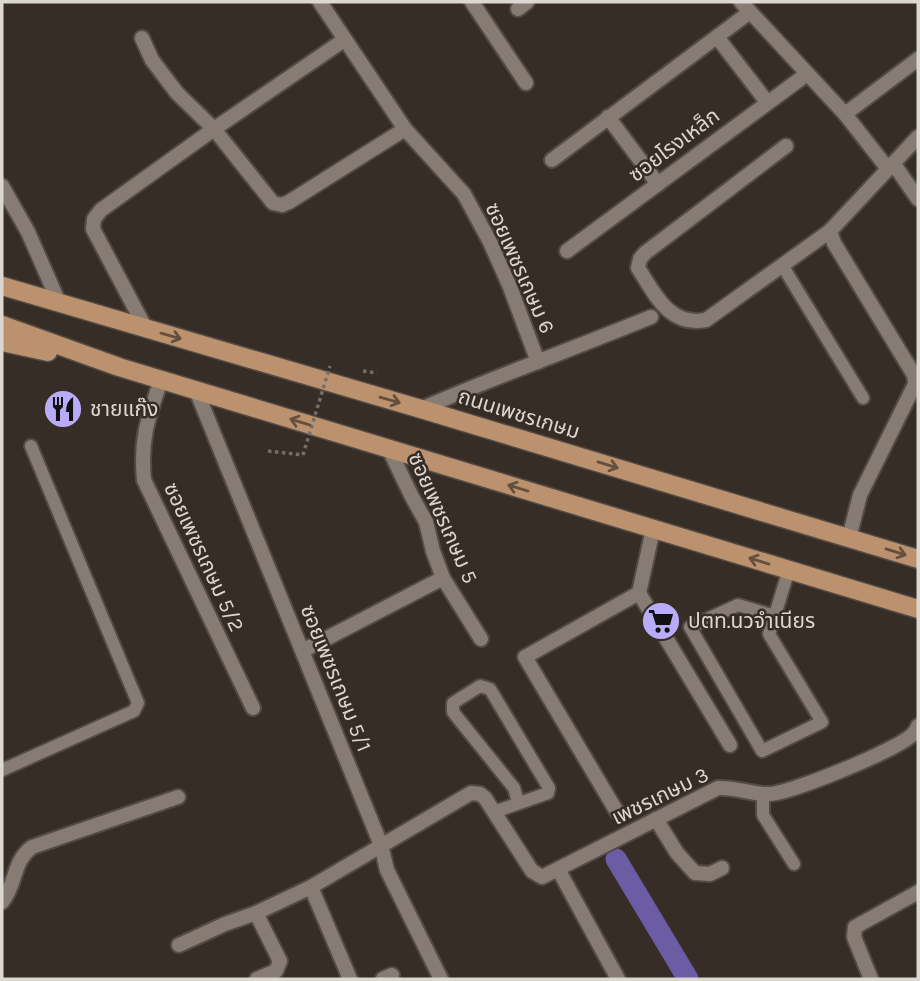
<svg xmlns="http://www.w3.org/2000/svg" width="920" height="981" viewBox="0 0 920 981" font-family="Karla,'Noto Sans Thai',sans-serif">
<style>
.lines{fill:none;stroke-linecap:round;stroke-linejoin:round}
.canal{stroke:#6c5ba5;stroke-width:21}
.service-casing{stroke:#534b45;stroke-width:16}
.minor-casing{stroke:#534b45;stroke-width:18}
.tertiary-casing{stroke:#534b45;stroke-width:18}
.primary-casing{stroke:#534b45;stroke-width:21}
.path{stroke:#756e67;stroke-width:3.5;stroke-dasharray:3.5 3.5;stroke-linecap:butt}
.service{stroke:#867c73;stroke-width:12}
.minor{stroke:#867c73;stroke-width:14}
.tertiary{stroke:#867c73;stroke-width:14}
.primary{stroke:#bb926d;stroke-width:18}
.path-bridge{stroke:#756e67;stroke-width:3.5;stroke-dasharray:3.5 3.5;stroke-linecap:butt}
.oneway{stroke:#65503f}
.labels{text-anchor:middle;stroke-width:5;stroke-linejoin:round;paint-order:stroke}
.street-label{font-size:21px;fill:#ddd7d2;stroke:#362d26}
.poi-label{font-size:21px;fill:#ddd7d2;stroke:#362d26;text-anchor:start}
</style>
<rect width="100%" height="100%" fill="#362d26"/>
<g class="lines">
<path class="canal" d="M616 859 688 979"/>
<g class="service-casing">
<g id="service">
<path d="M782 265 863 398"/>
<path d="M775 616 738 605 690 627 762 751 822 722 769 634C776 613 782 591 789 570"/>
<path d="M2 770 134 711 138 703 31 446"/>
<path d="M763 793V815L794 864"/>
<path d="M494 812 548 793 549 788 490 689 480 686 453 703V712L514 788 518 802"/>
</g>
</g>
<g class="minor-casing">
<g id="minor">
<path d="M320 2 405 129 464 194 490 242 510 287 538 362"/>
<path d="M472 2 526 83"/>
<path d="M741 2 845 114 888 169"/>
<path d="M518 9 527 2"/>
<path d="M717 37 767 102"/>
<path d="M142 38 152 60 177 93 214 129 273 203 282 205 289 202 405 129"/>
<path d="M845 114 918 59"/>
<path d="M608 117 658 184"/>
<path d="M786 146 645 253 640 259 638 268C655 294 669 327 706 320L830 231"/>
<path d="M552 160 750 12"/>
<path d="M893 163 918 199"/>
<path d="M2 186 28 232 57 298"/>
<path d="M567 251 807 74"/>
<path d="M146 329 93 229 94 219 101 210 214 129 344 40"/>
<path d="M161 380C148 418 140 439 144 480L253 708"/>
<path d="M196 390 381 845 387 870 441 979"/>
<path d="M421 409C497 376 575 348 651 317"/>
<path d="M389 449 411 495 426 522 433 551 443 578 481 639"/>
<path d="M653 529 639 593 730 745"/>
<path d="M308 648 443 578"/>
<path d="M617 812 525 657 639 593"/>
<path d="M656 819 677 853 695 873 710 874 722 868"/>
<path d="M558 869 618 979"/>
<path d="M311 887 350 979"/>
<path d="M2 902C17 884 12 862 32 847L178 797"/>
<path d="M179 945 225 924 256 913"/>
<path d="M257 979 276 971 280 961 256 913 311 887 471 793 480 794 485 798 532 871 542 877 718 788C735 787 750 794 767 794 788 795 896 750 912 735 914 733 917 729 918 726"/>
<path d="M383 979 392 975"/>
<path d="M871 979 854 937 855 927 918 892"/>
</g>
</g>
<g class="tertiary-casing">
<path id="tertiary" d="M849 538 860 495 915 384 914 375 834 243 830 231 918 137"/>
</g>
<g class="primary-casing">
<g id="primary">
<path d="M2 286 421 409 918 559"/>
<path d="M2 325 119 367 918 609"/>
<path d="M2 342 48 352"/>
</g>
</g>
<g class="path">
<path d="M363 371 377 373"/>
<path d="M268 451 303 455"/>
</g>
<use href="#service" class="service"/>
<use href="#minor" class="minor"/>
<use href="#tertiary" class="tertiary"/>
<use href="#primary" class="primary"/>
<path class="path-bridge" d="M303 455 330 366"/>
</g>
<defs><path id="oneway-shaft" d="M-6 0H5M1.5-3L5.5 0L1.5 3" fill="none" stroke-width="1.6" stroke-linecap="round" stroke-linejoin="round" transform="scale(1.75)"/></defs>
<g class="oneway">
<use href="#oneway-shaft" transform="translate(171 336) rotate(16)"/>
<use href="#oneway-shaft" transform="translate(390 400) rotate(16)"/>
<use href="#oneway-shaft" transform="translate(300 422) rotate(-163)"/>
<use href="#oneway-shaft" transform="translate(608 465) rotate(17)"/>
<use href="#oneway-shaft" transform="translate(518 488) rotate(-163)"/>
<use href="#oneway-shaft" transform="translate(896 552) rotate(17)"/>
<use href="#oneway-shaft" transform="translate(759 561) rotate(-163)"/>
</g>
<defs>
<g id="restaurant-disc" transform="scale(2.0125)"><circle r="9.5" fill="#b9abf7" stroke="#362d26"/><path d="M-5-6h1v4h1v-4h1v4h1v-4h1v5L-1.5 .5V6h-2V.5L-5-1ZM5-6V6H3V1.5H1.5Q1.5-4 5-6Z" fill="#111"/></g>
<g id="supermarket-disc" transform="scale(2.0125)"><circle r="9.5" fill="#b9abf7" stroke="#362d26"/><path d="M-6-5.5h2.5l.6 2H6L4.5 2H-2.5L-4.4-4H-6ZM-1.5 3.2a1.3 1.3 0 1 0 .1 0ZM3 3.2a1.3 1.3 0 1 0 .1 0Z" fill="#111"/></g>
</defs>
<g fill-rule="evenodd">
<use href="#restaurant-disc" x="63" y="409"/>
<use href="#supermarket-disc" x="661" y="621"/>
</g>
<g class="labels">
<g class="street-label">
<text transform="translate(674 145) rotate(-37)" y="7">ซอยโรงเหล็ก</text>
<text transform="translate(520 268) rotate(66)" y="7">ซอยเพชรเกษม 6</text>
<text transform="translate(519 414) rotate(17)" y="7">ถนนเพชรเกษม</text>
<text transform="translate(443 518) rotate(66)" y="7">ซอยเพชรเกษม 5</text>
<text transform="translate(204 557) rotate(65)" y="7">ซอยเพชรเกษม 5/2</text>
<text transform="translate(336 678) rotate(68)" y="7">ซอยเพชรเกษม 5/1</text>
<text transform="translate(660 796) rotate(-26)" y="7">เพชรเกษม 3</text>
</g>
<g class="poi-label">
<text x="90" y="416">ชายแก๊ง</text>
<text x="688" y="628">ปตท.นวจำเนียร</text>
</g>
</g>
<rect width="920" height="981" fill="none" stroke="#ddd7d2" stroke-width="7"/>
</svg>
